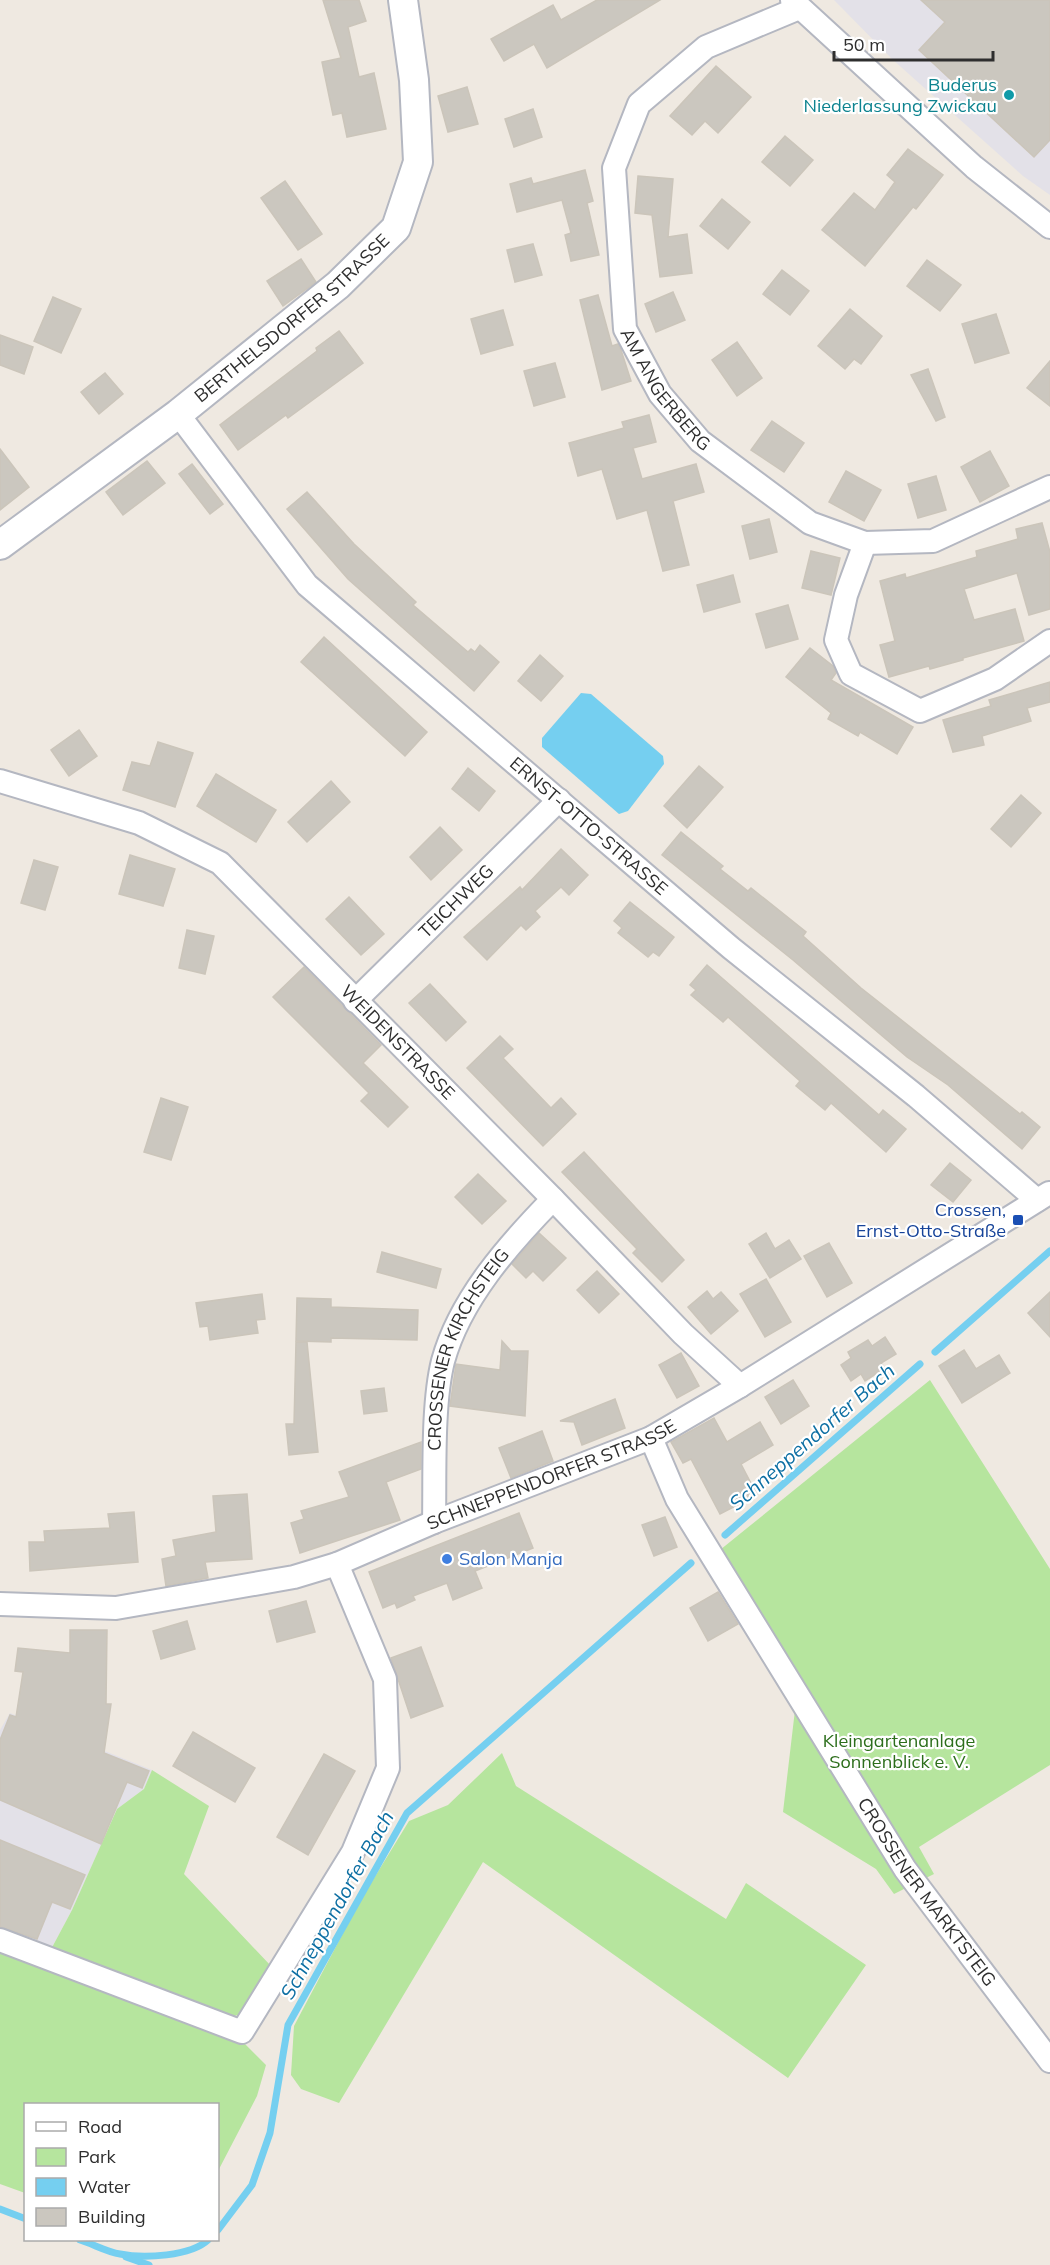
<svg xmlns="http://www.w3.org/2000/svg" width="1050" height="2265" viewBox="0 0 1050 2265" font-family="Mulish,sans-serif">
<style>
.industrial{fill:#e3e1e8}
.green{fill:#b6e59e}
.water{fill:#75cff0}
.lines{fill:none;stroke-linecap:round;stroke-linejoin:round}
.stream{stroke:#75cff0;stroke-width:7}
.building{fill:#cbc7bf;stroke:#cbc5ba;stroke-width:1.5}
.minor-casing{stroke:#b4b7c1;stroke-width:26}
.tertiary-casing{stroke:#b4b7c1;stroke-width:32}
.minor{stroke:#fff;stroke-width:22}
.tertiary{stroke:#fff;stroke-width:28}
.culture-dot{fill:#0f9aa8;stroke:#fff;stroke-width:2}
.transit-dot{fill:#1a4fb4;stroke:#fff;stroke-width:2}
.shop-dot{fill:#3f7fe0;stroke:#fff;stroke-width:2}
.labels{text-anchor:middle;stroke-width:4.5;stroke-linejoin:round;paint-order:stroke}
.culture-label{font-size:18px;fill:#0d838f;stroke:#fff;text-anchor:end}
.street-label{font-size:18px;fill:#2e2e2e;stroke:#fff}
.transit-label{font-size:18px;fill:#164399;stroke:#fff;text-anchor:end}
.shop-label{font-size:18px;fill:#366cbe;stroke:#fff;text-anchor:start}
.park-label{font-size:18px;fill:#2c6e1b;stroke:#fff}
.water-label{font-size:20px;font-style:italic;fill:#0d6fa3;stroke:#fff}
</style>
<rect width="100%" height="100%" fill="#efe9e1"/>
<g class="industrial">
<path d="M834 0H1050V195L1023 176 892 59Z"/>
<path d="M10 1713 152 1770 144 1789 117 1809 72 1910 48 1955 0 1936V1730Z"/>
</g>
<g class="green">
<path d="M930 1380 1050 1569V1765L919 1847 934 1874 894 1894 876 1869 783 1812 795 1710 720 1550Z"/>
<path d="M502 1753 516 1786 726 1919 746 1883 866 1965 788 2078 483 1862 339 2103 301 2089 291 2075 294 2026 360 1901 409 1821 448 1805Z"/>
<path d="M152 1770 209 1806 184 1874 271 1966 241 2014 231 2017 48 1955 72 1910 117 1809 144 1789Z"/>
<path d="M0 1953 241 2040 266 2065 257 2096 218 2171V2104H26L25 2193 0 2184Z"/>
</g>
<path class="water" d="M581 693 591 694 663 756 664 764 628 811 619 814 542 747V738Z"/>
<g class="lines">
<g class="stream">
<path d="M935 1352 1050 1251"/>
<path d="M725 1535 920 1364"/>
<path d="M0 2209 26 2219"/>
<path d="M218 2230 252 2185 270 2133 288 2025 407 1813 691 1563"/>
<path d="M80 2240C93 2244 107 2252 120 2254 144 2259 191 2256 208 2240"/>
<path d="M126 2257 149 2265"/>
</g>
</g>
<g class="building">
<path d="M323 0H359L366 21 348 27 359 77 374 73 386 129 347 137 342 113 333 115 322 62 341 58Z"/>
<path d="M597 0H660L547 68 534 44 504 61 491 39 553 5 561 20Z"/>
<path d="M921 0H1050V140L1034 157 919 50 945 22Z"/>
<path d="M716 66 751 97 718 133 705 121 692 135 670 116Z"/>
<path d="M467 87 478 124 448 132 438 96Z"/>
<path d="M533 109 542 137 514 147 505 119Z"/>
<path d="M785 136 813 160 790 186 762 162Z"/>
<path d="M908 149 943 175 916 209 913 207 865 266 822 230 854 193 875 210 895 182 887 175Z"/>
<path d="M585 170 593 201 587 203 599 255 571 261 565 235 571 233 562 200 517 212 510 184 531 178 533 184Z"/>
<path d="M638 176 673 179 668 237 687 234 692 273 660 277 652 215 635 213Z"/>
<path d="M285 181 322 234 298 250 261 198Z"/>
<path d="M722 199 750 222 728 249 700 226Z"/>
<path d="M533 244 542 275 515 282 507 250Z"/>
<path d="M301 259 316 282 283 306 267 281Z"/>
<path d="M927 260 961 285 940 311 907 286Z"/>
<path d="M782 270 809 291 790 315 763 294Z"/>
<path d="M673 292 685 320 656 332 645 304Z"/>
<path d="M598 295 612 346 618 344 621 350 631 381 602 390 580 300Z"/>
<path d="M53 297 81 309 61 353 34 341Z"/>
<path d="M850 309 882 336 861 364 854 359 845 369 818 346Z"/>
<path d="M503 310 513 345 481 354 471 319Z"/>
<path d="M996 314 1009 353 975 363 962 324Z"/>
<path d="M339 331 363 363 288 418 286 415 238 450 220 425 317 351 316 348Z"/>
<path d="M0 335 33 347 24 374 0 365Z"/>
<path d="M737 342 762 378 737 396 712 360Z"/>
<path d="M1050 361V406L1027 388Z"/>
<path d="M555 363 565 397 534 406 524 371Z"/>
<path d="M928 369 945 417 936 421 911 375Z"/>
<path d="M105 373 123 394 99 414 81 392Z"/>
<path d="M649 415 656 442 633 448 642 479 696 464 704 492 673 501 689 565 663 571 647 510 617 519 602 469 578 476 569 443 624 428 622 422Z"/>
<path d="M772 421 804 443 784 472 751 450Z"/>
<path d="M0 449 29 487 0 510Z"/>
<path d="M990 451 1009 486 980 502 961 467Z"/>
<path d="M147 461 165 483 123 515 106 492Z"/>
<path d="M192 464 223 504 210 514 179 474Z"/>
<path d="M846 471 881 490 864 521 829 502Z"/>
<path d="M936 476 946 510 918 518 908 484Z"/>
<path d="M307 492 354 544 416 602 413 605 468 652 471 649 475 652 480 645 499 662 474 691 348 579 287 509Z"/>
<path d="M769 519 777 552 750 559 742 526Z"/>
<path d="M1042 523 1050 552V609L1029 615 1017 573 964 589 974 620 1015 609 1024 641 963 658V660L930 669 929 666 889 677 880 645 895 641 880 581 905 574 906 578 977 557 976 551 1018 539 1016 529Z"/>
<path d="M811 551 840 558 831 595 802 588Z"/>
<path d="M733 575 740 602 704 612 697 585Z"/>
<path d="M788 605 798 639 766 648 756 614Z"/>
<path d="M324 637 427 732 405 756 301 662Z"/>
<path d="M810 648 833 666 836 673 831 680 913 727 897 754 860 732 858 736 828 719 831 713 786 677Z"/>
<path d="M540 655 563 676 541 701 518 681Z"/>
<path d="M1050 682V702L1027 708 1031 721 982 736 984 745 953 752 943 720 991 706 989 700Z"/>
<path d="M79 730 97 756 69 776 51 750Z"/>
<path d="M158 742 193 753 175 807 123 790 132 762 150 766Z"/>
<path d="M699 766 723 787 687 828 664 806Z"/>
<path d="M468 768 495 791 479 811 452 789Z"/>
<path d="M216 774 276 810 256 842 197 806Z"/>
<path d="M331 781 350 802 307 842 288 822Z"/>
<path d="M1021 795 1041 813 1011 847 991 829Z"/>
<path d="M440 827 462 850 431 880 410 857Z"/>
<path d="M681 832 723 866 720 869 748 891 751 888 806 932 803 936 861 988 1020 1114 1022 1112 1040 1127 1022 1149 948 1085 907 1057 793 960 662 855Z"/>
<path d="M561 849 588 875 569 895 561 887 535 911 540 917 526 930 521 925 487 960 464 937 520 887 522 890Z"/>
<path d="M130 855 175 869 163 906 119 894Z"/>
<path d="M34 860 58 867 45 910 21 903Z"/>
<path d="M349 897 384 934 361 955 326 919Z"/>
<path d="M630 902 674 937 659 956 653 952 648 957 618 933 622 928 614 921Z"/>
<path d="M187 930 214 936 205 974 179 968Z"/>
<path d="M707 965 879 1115 883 1110 906 1129 886 1152 831 1103 825 1110 796 1086 800 1081 728 1017 723 1022 691 995 696 990 690 985Z"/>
<path d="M304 967 381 1045 363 1063 408 1107 388 1127 361 1101 369 1093 273 997Z"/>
<path d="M430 984 466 1022 446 1041 409 1003Z"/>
<path d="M500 1036 513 1049 503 1058 551 1108 561 1098 576 1114 543 1146 467 1068Z"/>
<path d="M161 1098 188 1107 171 1160 144 1152Z"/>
<path d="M584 1152 684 1260 662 1282 633 1253 637 1249 562 1172Z"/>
<path d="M950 1163 971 1180 953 1202 931 1185Z"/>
<path d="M478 1174 506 1201 482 1224 455 1197Z"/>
<path d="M539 1233 566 1258 543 1281 533 1271 526 1278 512 1264Z"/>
<path d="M766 1233 775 1249 789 1240 801 1259 770 1278 749 1244Z"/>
<path d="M829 1243 852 1283 827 1297 804 1256Z"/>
<path d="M382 1252 441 1269 436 1288 377 1272Z"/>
<path d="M597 1271 619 1294 599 1313 577 1290Z"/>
<path d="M766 1279 791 1322 765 1337 740 1294Z"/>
<path d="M707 1291 713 1299 721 1292 738 1311 711 1334 688 1307Z"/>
<path d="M1050 1292V1337L1028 1313Z"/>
<path d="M262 1294 265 1319 256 1320 258 1333 210 1340 208 1326 200 1327 196 1303Z"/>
<path d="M297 1298 331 1299V1307L418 1310 417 1340 331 1338V1342L296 1341Z"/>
<path d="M885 1337 896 1354 881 1363 885 1368 865 1381 861 1374 851 1381 841 1365 851 1358 848 1352 868 1340 872 1346Z"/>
<path d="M502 1341 511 1351H528L525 1416 450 1406 456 1364 500 1370Z"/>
<path d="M296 1342H307L318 1452 289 1455 286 1424H294Z"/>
<path d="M964 1350 976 1369 999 1355 1010 1373 962 1403 939 1366Z"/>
<path d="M681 1353 699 1386 677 1398 659 1365Z"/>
<path d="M793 1380 809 1406 781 1424 765 1397Z"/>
<path d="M384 1388 387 1411 364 1414 361 1391Z"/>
<path d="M615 1399 625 1428 582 1445 574 1422 560 1421Z"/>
<path d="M714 1418 727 1442 760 1422 773 1445 741 1464 757 1495 720 1514 691 1459 683 1463 671 1442Z"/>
<path d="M542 1431 553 1461 511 1478 499 1448Z"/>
<path d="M421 1442V1469L386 1482 400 1520 300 1553 291 1523 304 1519 301 1511 349 1497 339 1472Z"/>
<path d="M247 1494 252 1559 205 1562 208 1578 166 1586 162 1559 176 1556 173 1540 216 1532 213 1496Z"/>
<path d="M134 1512 138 1562 30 1571 29 1542H45L44 1531 110 1528 108 1514Z"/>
<path d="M519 1513 533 1548 475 1571 482 1588 453 1600 447 1583 413 1596 415 1600 397 1608 395 1603 383 1608 369 1572Z"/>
<path d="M665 1517 677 1547 654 1556 642 1525Z"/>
<path d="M718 1592 738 1624 708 1641 690 1608Z"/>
<path d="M306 1601 315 1632 277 1642 269 1611Z"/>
<path d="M187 1621 195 1649 161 1659 153 1631Z"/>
<path d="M70 1630H107L106 1704H111L104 1753 149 1771 142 1788 127 1782 101 1844 0 1800V1740L10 1715 16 1717 23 1672 15 1671 18 1648 70 1653Z"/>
<path d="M421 1647 443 1706 411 1718 391 1658Z"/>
<path d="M193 1732 255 1768 235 1802 173 1766Z"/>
<path d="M324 1754 355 1771 308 1855 277 1837Z"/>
<path d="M0 1840 85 1875 70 1909 52 1902 37 1939 0 1927Z"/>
</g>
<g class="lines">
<g class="minor-casing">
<g id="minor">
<path d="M792 0 974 167 1050 227"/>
<path id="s1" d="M799 8 706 47 639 104 614 168 625 329 660 394 700 441 810 523 865 543 933 541 1050 487"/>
<path id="s2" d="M178 414 307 585 731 948 916 1096 1037 1200"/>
<path d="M865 543 846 595 836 640 851 674 920 711 995 679 1050 641"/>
<path id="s3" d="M0 781 139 823 220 863 553 1199 683 1334 740 1386"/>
<path id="s4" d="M355 1001 559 800"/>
<path id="s5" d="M651 1438 677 1499 905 1869 1050 2061"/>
<path id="s6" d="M434 1522C435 1476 432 1405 443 1361 460 1299 509 1244 553 1199"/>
<path id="s7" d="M0 1604 116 1608 294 1577 337 1564 434 1522 651 1438 740 1386 1049 1193"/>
<path d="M0 1940 242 2032 353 1852 388 1768 385 1679 337 1564"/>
</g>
</g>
<g class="tertiary-casing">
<g id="tertiary">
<path id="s8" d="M0 545 178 414 338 285 396 228 418 162 414 80 403 0"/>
</g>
</g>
<use href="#minor" class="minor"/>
<use href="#tertiary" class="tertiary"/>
</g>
<circle class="culture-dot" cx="1009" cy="95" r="6"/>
<rect class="transit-dot" x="1012" y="1214" width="12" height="12" rx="3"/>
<circle class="shop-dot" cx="447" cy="1559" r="6"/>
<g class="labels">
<g class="culture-label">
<text x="997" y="91">Buderus<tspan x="997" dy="21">Niederlassung Zwickau</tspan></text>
</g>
<g class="street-label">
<text dy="6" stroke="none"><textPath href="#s8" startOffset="370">BERTHELSDORFER STRASSE</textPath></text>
<text dy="6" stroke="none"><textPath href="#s1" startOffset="492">AM ANGERBERG</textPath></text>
<text dy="6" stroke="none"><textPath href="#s2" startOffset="585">ERNST-OTTO-STRASSE</textPath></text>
<text dy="6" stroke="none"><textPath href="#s4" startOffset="142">TEICHWEG</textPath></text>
<text dy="6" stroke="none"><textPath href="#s3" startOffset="488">WEIDENSTRASSE</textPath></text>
<text dy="6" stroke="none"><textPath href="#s6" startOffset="180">CROSSENER KIRCHSTEIG</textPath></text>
<text dy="6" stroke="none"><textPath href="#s7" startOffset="574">SCHNEPPENDORFER STRASSE</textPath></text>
<text dy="6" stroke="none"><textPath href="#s5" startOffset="532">CROSSENER MARKTSTEIG</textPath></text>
</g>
<g class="transit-label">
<text x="1006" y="1216">Crossen,<tspan x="1006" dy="21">Ernst-Otto-Straße</tspan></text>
</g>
<g class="shop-label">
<text x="459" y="1565">Salon Manja</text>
</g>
<g class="park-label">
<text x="899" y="1747">Kleingartenanlage<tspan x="899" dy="21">Sonnenblick e. V.</tspan></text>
</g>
<g class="water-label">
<text transform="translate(812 1437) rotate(-41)" y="7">Schneppendorfer Bach</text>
<text transform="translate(337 1905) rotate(-61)" y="7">Schneppendorfer Bach</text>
</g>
</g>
<rect x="24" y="2103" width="195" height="138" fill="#ffffff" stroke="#ababab" stroke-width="1.5"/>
<rect x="36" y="2122" width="30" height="9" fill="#ffffff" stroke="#ababab" stroke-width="1.5"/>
<text x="78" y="2133" font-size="18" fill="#2e2e2e">Road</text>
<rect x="36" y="2148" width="30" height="18" fill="#b6e59e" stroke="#ababab" stroke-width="1.5"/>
<text x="78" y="2163" font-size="18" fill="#2e2e2e">Park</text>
<rect x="36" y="2178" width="30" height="18" fill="#75cff0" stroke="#ababab" stroke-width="1.5"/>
<text x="78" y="2193" font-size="18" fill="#2e2e2e">Water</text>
<rect x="36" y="2208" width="30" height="18" fill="#cbc7bf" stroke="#ababab" stroke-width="1.5"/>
<text x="78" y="2223" font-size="18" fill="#2e2e2e">Building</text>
<path d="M834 51v9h159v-9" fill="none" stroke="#2e2e2e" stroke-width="3"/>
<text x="843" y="51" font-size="18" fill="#2e2e2e" stroke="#ffffff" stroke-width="4.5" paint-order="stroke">50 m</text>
</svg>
